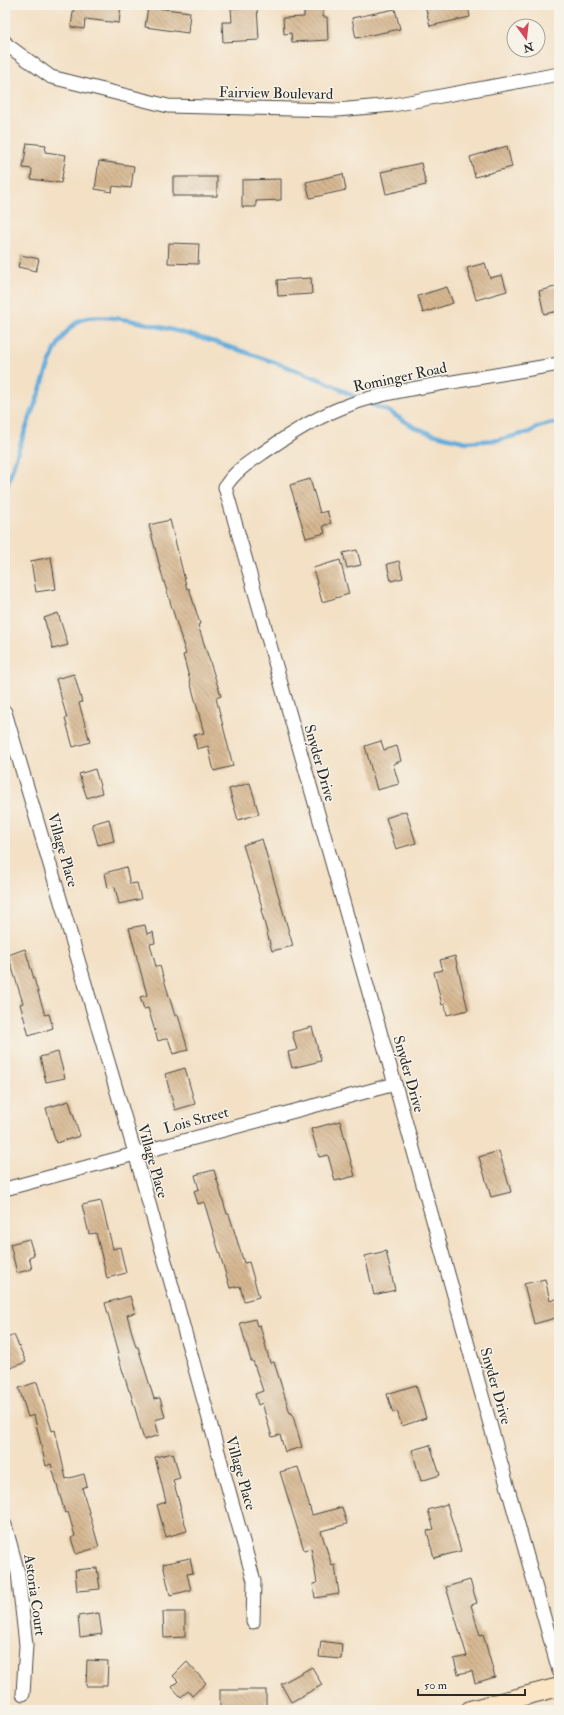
<svg xmlns="http://www.w3.org/2000/svg" width="564" height="1715" viewBox="0 0 564 1715" font-family="'IM FELL Double Pica',serif">
<style>
.lines{fill:none;stroke-linecap:round;stroke-linejoin:round}
.stream{stroke:#64acdb;stroke-width:4.5}
.building{fill:url(#building-back-hatch)}
.street-casing{stroke:#494642;stroke-width:15}
.secondary-casing{stroke:#494642;stroke-width:20}
.street{stroke:#fff;stroke-width:13}
.secondary{stroke:#fce5c4;stroke-width:18}
.labels{text-anchor:middle;stroke-width:3;stroke-linejoin:round;paint-order:stroke}
.street-label{font-size:15px;fill:#2b2b2b;stroke:#f7f3e8}
</style>
<defs>
<pattern id="building-back-hatch" width="6" height="6" patternUnits="userSpaceOnUse"><rect width="6" height="6" fill="#d6b791"/><path d="M-1 5l2 2M0 0l6 6M5-1l2 2" fill="none" stroke="#ae9577"/></pattern>
</defs>
<rect width="100%" height="100%" fill="#f7f3e8"/>
<filter id="ink" filterUnits="userSpaceOnUse"><feTurbulence type="fractalNoise" baseFrequency=".025" numOctaves="2"/><feDisplacementMap in="SourceGraphic" scale="8" xChannelSelector="R" yChannelSelector="G"/><feConvolveMatrix kernelMatrix="1 2 1 2 8 2 1 2 1" color-interpolation-filters="sRGB"/></filter>
<filter id="wash" filterUnits="userSpaceOnUse"><feTurbulence type="fractalNoise" baseFrequency=".012" numOctaves="4" result="noise"/><feDisplacementMap in="SourceGraphic" scale="16" xChannelSelector="R" yChannelSelector="G"/><feGaussianBlur stdDeviation="0.9" result="paint"/><feColorMatrix in="noise" values="0 0 0 0 0 0 0 0 0 0 0 0 0 0 0 0 0 1.4 0 .05"/><feComposite in="paint" operator="in"/></filter>
<g filter="url(#wash)">
<rect width="100%" height="100%" fill="#f3e0c5"/>
<g class="lines">
<g class="stream">
<path d="M365 402 388 411 414 427 432 434 466 442 498 440 530 432 538 427 553 423 559 424"/>
<path d="M5 494C14 461 25 430 37 399 47 373 53 340 77 322 108 299 288 366 326 382 337 387 348 393 359 399"/>
</g>
</g>
<g id="blocks">
<g class="building">
<path d="M74 5H121L119 23 85 19 84 29 71 27Z"/>
<path d="M304 5H323V17H327L328 40 292 42 291 33 284 34 283 18 304 17Z"/>
<path d="M425 5H468L470 17 430 26Z"/>
<path d="M148 7 190 12 188 33 145 27Z"/>
<path d="M257 7 259 40 223 42 222 22H232L231 8Z"/>
<path d="M395 9 400 29 356 38 352 18Z"/>
<path d="M27 143 46 145 45 152 66 155 61 183 31 179 32 169 23 168Z"/>
<path d="M507 146 512 167 475 177 470 157Z"/>
<path d="M99 161 134 166 131 188 113 186 112 192 95 189Z"/>
<path d="M421 163 426 185 386 194 381 172Z"/>
<path d="M343 174 346 190 310 198 306 182Z"/>
<rect x="173" y="177" width="44" height="19"/>
<path d="M281 179V200L256 201V207H242V180Z"/>
<path d="M169 243 199 244 198 264 168 263Z"/>
<path d="M21 255 39 259 36 271 18 267Z"/>
<path d="M485 263 490 278 502 275 507 291 476 300 467 268Z"/>
<path d="M311 278 312 294 278 296 277 280Z"/>
<path d="M559 286V311L544 314 539 291Z"/>
<path d="M447 287 453 303 423 313 418 296Z"/>
<path d="M310 479 320 513 327 511 331 523 323 526 325 533 306 538 290 485Z"/>
<path d="M170 520 187 589 189 588 200 624 198 625 221 696 216 698 233 766 214 771 208 746 197 749 194 735 204 733 183 655 186 654 162 575 149 525Z"/>
<path d="M357 550 361 565 347 568 343 553Z"/>
<path d="M51 557 56 589 36 592 31 561Z"/>
<path d="M340 560 349 594 322 602 313 568Z"/>
<path d="M399 561 403 578 391 581 387 564Z"/>
<path d="M58 613 68 645 53 649 44 618Z"/>
<path d="M74 674 82 702 79 703 90 742 73 747 65 718H67L56 679Z"/>
<path d="M381 741 384 750 397 746 401 761 393 764 399 784 377 790 365 746Z"/>
<path d="M95 769 102 793 87 798 79 774Z"/>
<path d="M250 783 259 814 238 820 229 789Z"/>
<path d="M406 811 416 843 396 849 386 818Z"/>
<path d="M109 819 114 841 98 845 92 824Z"/>
<path d="M262 839 293 946 272 951 261 910H263L243 845Z"/>
<path d="M126 867 130 884 137 883 141 899 119 904 115 887 108 888 105 873Z"/>
<path d="M145 925 147 934 153 932 155 943 150 944 156 967 160 966 175 1016 178 1015 188 1050 173 1054 168 1038 158 1041 148 1008 144 1009 140 997 147 995 129 928Z"/>
<path d="M25 949 45 1015 49 1014 53 1028 29 1036 20 1004 23 1003 8 955Z"/>
<path d="M455 956 468 1010 447 1015 445 1004 442 1005 434 972 443 970 440 960Z"/>
<path d="M312 1027 321 1061 292 1068 288 1052 297 1050 292 1032Z"/>
<path d="M58 1052 65 1078 46 1082 40 1057Z"/>
<path d="M185 1068 195 1104 175 1110 165 1074Z"/>
<path d="M69 1101 80 1136 56 1143 46 1108Z"/>
<path d="M340 1121 355 1176 335 1181 328 1155 319 1157 311 1129Z"/>
<path d="M499 1151 511 1192 491 1197 479 1157Z"/>
<path d="M214 1170 227 1214H229L244 1263 249 1262 259 1297 244 1301 240 1286 230 1288 204 1202 198 1204 194 1191 199 1189 195 1175Z"/>
<path d="M101 1201 113 1249 120 1247 126 1273 107 1278 96 1233 89 1234 82 1205Z"/>
<path d="M29 1239 34 1255 29 1257 32 1269 17 1273 10 1244Z"/>
<path d="M386 1251 395 1290 374 1295 365 1256Z"/>
<path d="M545 1279 550 1301 559 1298V1317L534 1324 524 1284Z"/>
<path d="M130 1296 135 1313 127 1315 136 1347H138L154 1399 160 1398 165 1417 155 1420 159 1435 144 1440 130 1391H129L117 1353H119L105 1303Z"/>
<path d="M255 1319 257 1326 260 1325 270 1363 274 1362 290 1413H292L302 1447 285 1452 280 1435 272 1437 262 1403 258 1405 255 1394 263 1391 253 1361H251L240 1323Z"/>
<path d="M14 1335 26 1362 5 1370V1339Z"/>
<path d="M37 1382 52 1431 55 1430 66 1479 84 1474 87 1486 82 1488 99 1547 76 1554 71 1538 75 1536 68 1512 65 1513 51 1464 46 1466 34 1415 28 1417 19 1388Z"/>
<path d="M416 1385 426 1418 402 1426 397 1411 393 1413 387 1394Z"/>
<path d="M430 1445 440 1475 421 1481 412 1450Z"/>
<path d="M173 1453 180 1478 173 1480 187 1531 166 1537 157 1505 166 1502 155 1457Z"/>
<path d="M298 1467 312 1515 342 1507 347 1524 321 1531 332 1566 335 1565 339 1594 315 1598 313 1584 317 1583 311 1548 304 1550 280 1472Z"/>
<path d="M447 1504 461 1551 434 1558 427 1531 434 1529 428 1510Z"/>
<path d="M190 1558 193 1573 187 1574 191 1590 170 1595 163 1564Z"/>
<path d="M97 1568 100 1589 77 1591 75 1570Z"/>
<path d="M470 1580 477 1603 471 1605 480 1635 483 1634 495 1677 475 1683 472 1671 458 1674 454 1659 467 1656 446 1587Z"/>
<path d="M163 1612H185V1637L164 1638Z"/>
<path d="M99 1613 102 1634 80 1637 78 1616Z"/>
<path d="M321 1641 342 1644 341 1659 319 1657Z"/>
<path d="M87 1660 108 1661 107 1686H86Z"/>
<path d="M187 1662 206 1683 192 1696 188 1691 181 1697 172 1687 178 1681 173 1676Z"/>
<path d="M312 1667 322 1685 291 1702 281 1684Z"/>
<rect x="220" y="1690" width="46" height="20"/>
</g>
</g>
</g>
<g filter="url(#ink)">
<use href="#blocks" fill-opacity="0" stroke="#494642" stroke-width="1"/>
<g class="lines">
<g class="street-casing">
<g id="street">
<path d="M5 42 7 45 51 77 168 106 337 110 393 105 559 74"/>
<path d="M559 364C519 371 479 378 439 384 406 390 372 395 341 408 316 418 293 432 270 448 253 460 236 469 225 487L395 1084 559 1671"/>
<path d="M5 712 135 1153 254 1581 253 1622"/>
<path d="M5 1189 395 1084"/>
<path d="M5 1525 18 1573 26 1645 23 1694"/>
</g>
</g>
<g class="secondary-casing">
<path id="secondary" d="M470 1710 559 1687"/>
</g>
<use href="#street" class="street"/>
<use href="#secondary" class="secondary"/>
</g>
</g>
<g class="labels">
<g class="street-label">
<text transform="translate(276 93) rotate(1)" y="5">Fairview Boulevard</text>
<text transform="translate(400 377) rotate(-12)" y="5">Rominger Road</text>
<text transform="translate(320 763) rotate(74)" y="5">Snyder Drive</text>
<text transform="translate(63 850) rotate(74)" y="5">Village Place</text>
<text transform="translate(409 1074) rotate(74)" y="5">Snyder Drive</text>
<text transform="translate(196 1120) rotate(-15)" y="5">Lois Street</text>
<text transform="translate(153 1161) rotate(74)" y="5">Village Place</text>
<text transform="translate(496 1386) rotate(74)" y="5">Snyder Drive</text>
<text transform="translate(241 1473) rotate(74)" y="5">Village Place</text>
<text transform="translate(35 1595) rotate(82)" y="5">Astoria Court</text>
</g>
</g>
<rect width="564" height="1715" fill="none" stroke="#f7f3e8" stroke-width="20"/>
<g transform="translate(526 38) rotate(165)"><circle r="19" fill="#f7f3e8" stroke="#a5a39c"/>
<path d="M0-3L7 15L0 10L-7 15Z" fill="#d1495b"/>
<text y="-6" font-size="11" font-weight="bold" text-anchor="middle" fill="#2b2b2b">N</text>
</g>
<path d="M418 1689v6h107v-6" fill="none" stroke="#2b2b2b" stroke-width="2"/>
<text x="424" y="1689" font-size="12" fill="#2b2b2b" stroke="#f7f3e8" stroke-width="3" paint-order="stroke">50 m</text>
</svg>
